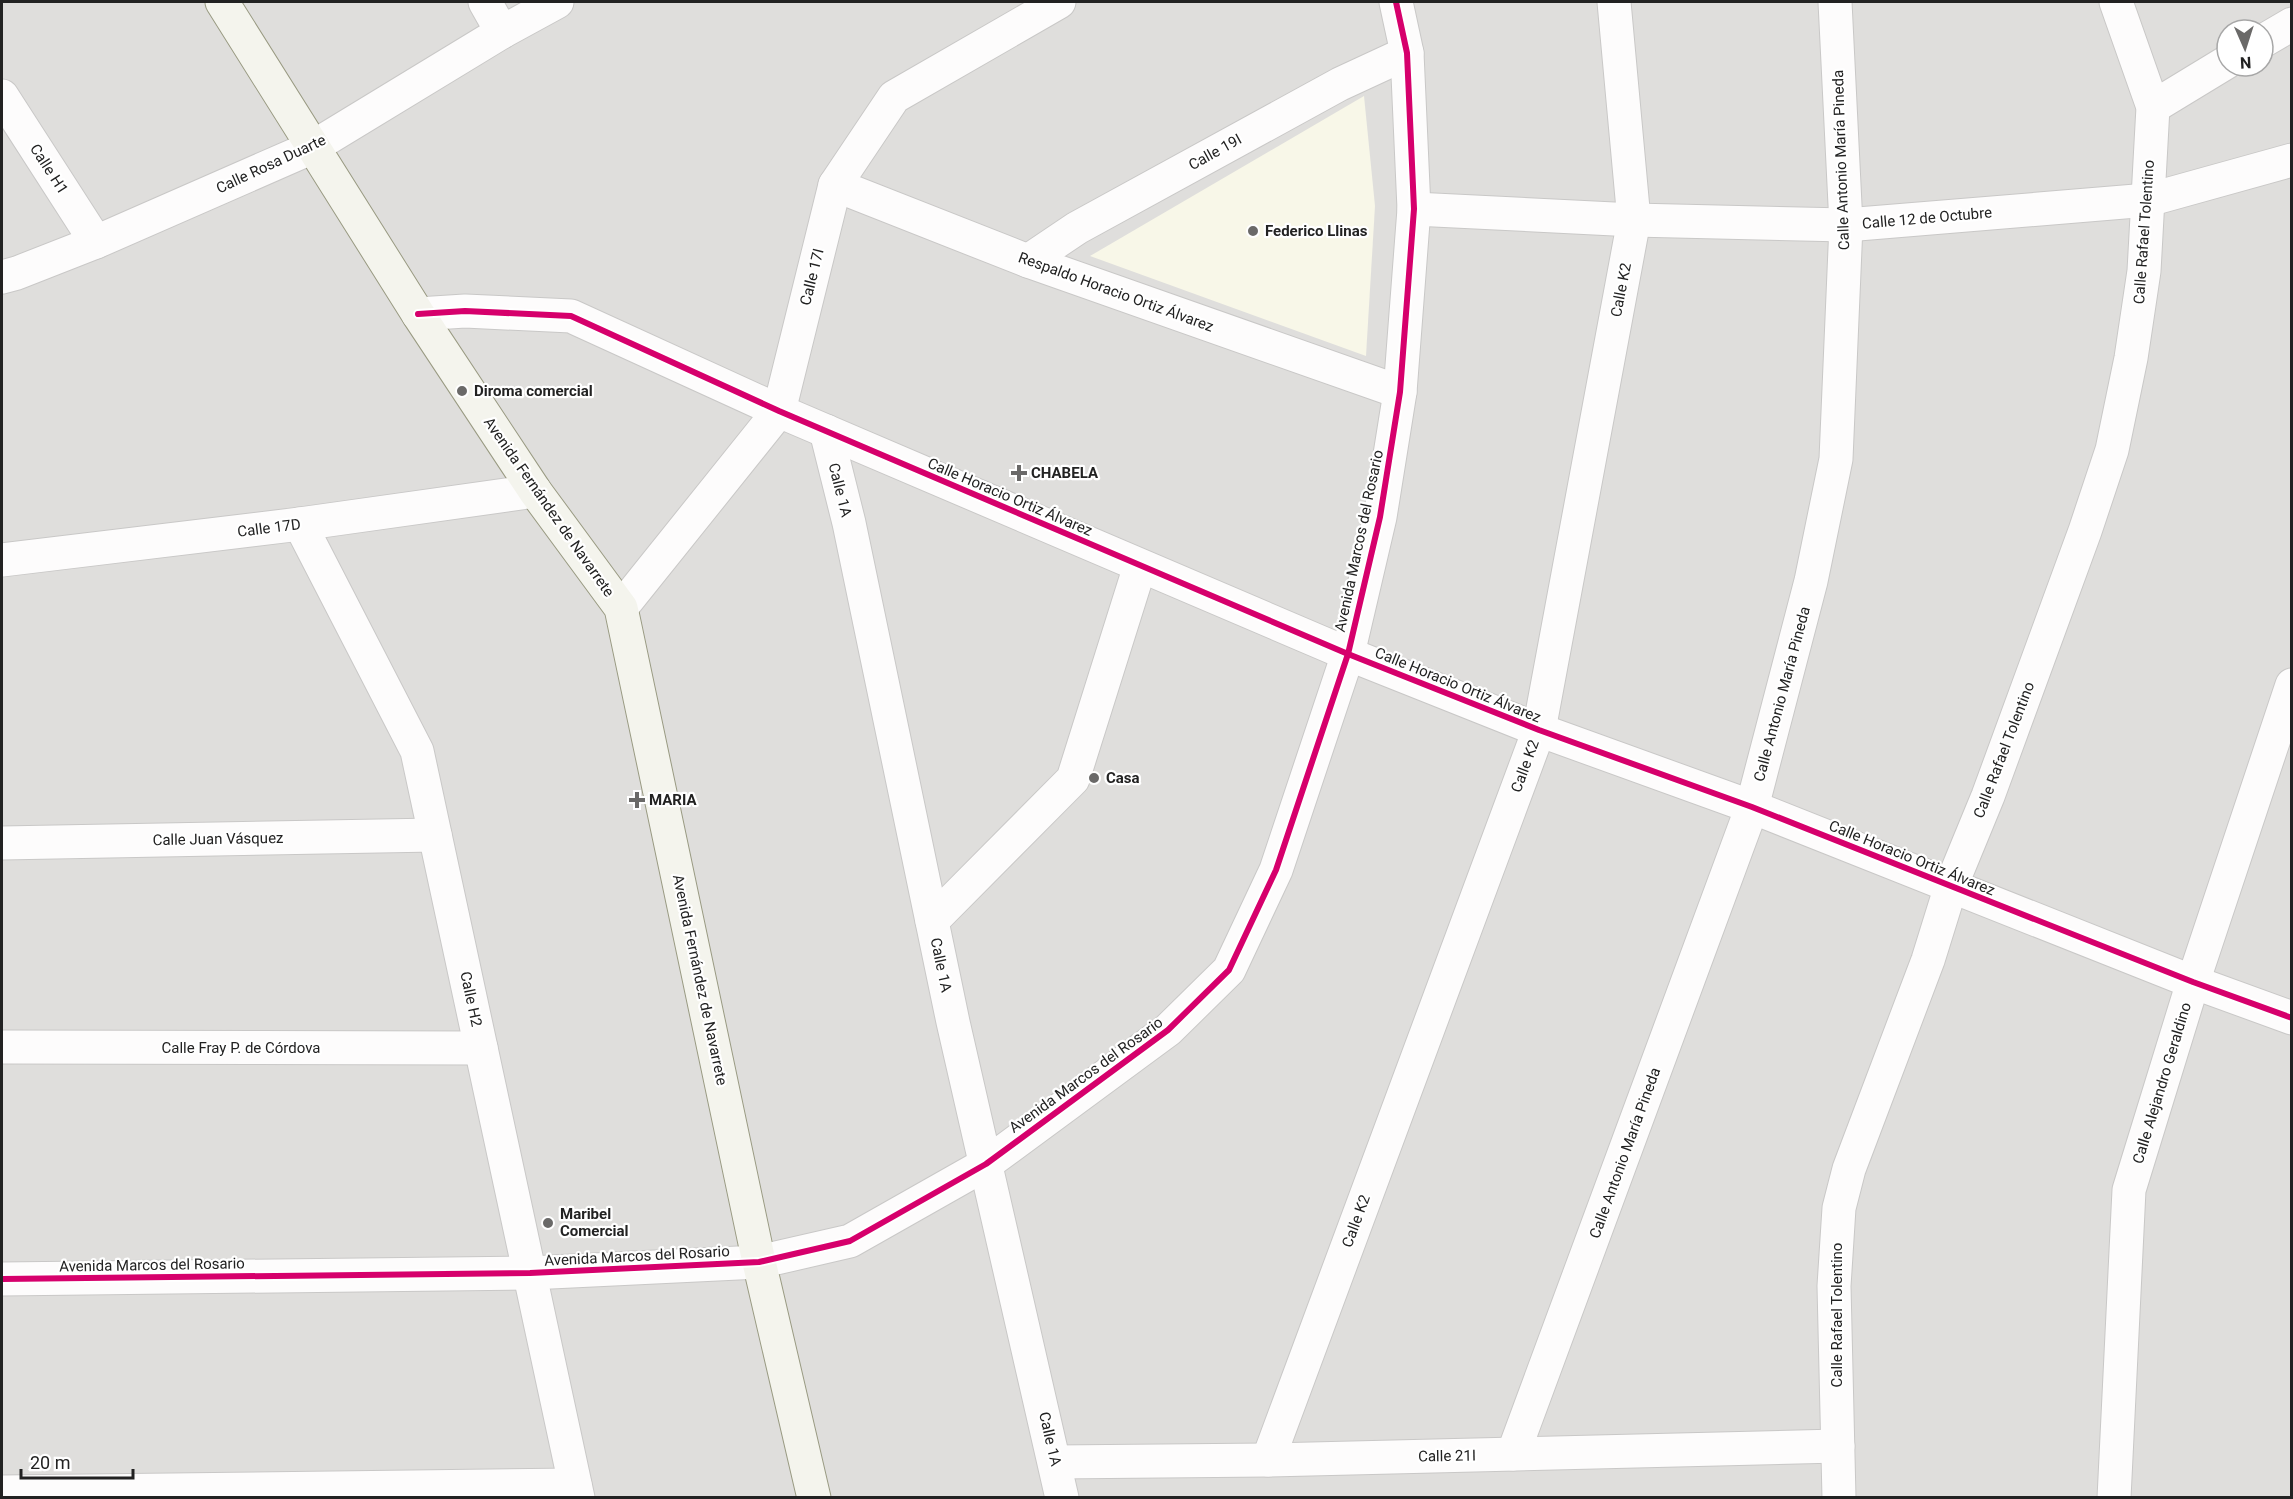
<svg xmlns="http://www.w3.org/2000/svg" width="2293" height="1499" viewBox="0 0 2293 1499" font-family="Roboto,sans-serif">
<style>
.residential{fill:#dfdedc;fill-rule:evenodd}
.education{fill:#f8f7e8}
.lines{fill:none;stroke-linecap:round;stroke-linejoin:round}
.minor-casing{stroke:#c9c8c7;stroke-width:35}
.secondary-casing{stroke:#999a82;stroke-width:35}
.minor{stroke:#fdfcfc;stroke-width:33}
.secondary{stroke:#f4f4ed;stroke-width:33}
.cycleway-casing{stroke:#fff;stroke-width:10}
.cycleway{stroke:#d6006c;stroke-width:6}
.poi-dot{fill:#6a6968;stroke:#fff;stroke-width:2}
.labels{text-anchor:middle;stroke-width:4.5;stroke-linejoin:round;paint-order:stroke}
.street-label{font-size:15px;fill:#222;stroke:#fff}
.poi-label{font-size:15px;font-weight:bold;fill:#222;stroke:#fff;text-anchor:start}
</style>
<rect width="100%" height="100%" fill="#f0eeeb"/>
<path class="residential" d="M2 2H2291V1497H2ZM2227 30H2263V66H2227Z"/>
<path class="education" d="M1364 96 1375 206 1366 356 1090 256Z"/>
<g class="lines">
<g class="minor-casing">
<g id="minor">
<path d="M485 2 502 32"/>
<path d="M2263 41 2292 24"/>
<path d="M2 96 96 242"/>
<path d="M2153 107 2227 62"/>
<path d="M835 185 1028 261 1400 392"/>
<path d="M1414 209 1634 220 1846 225 2148 200 2292 160"/>
<path d="M1028 261 1077 228 1340 84 1407 53"/>
<path d="M2 277 17 273 96 242 313 147 502 32 557 2"/>
<path d="M418 314 465 311 571 316 779 411 1348 654 1539 730 1752 807 2193 982 2292 1018"/>
<path d="M826 431 849 523 953 1022 1062 1498"/>
<path d="M300 524 417 751 578 1498"/>
<path d="M2 560 300 524 535 491"/>
<path d="M621 608 779 411 835 185 894 97 1059 2"/>
<path d="M2 843 435 835"/>
<path d="M932 921 1073 779 1140 566"/>
<path d="M2 1047 481 1048"/>
<path d="M2 1279 530 1273 759 1262 850 1241 986 1164 1168 1030 1229 970 1276 870 1348 654 1380 517 1400 392 1414 209 1407 53 1396 2"/>
<path d="M1513 1454 1752 807 1811 581 1836 459 1846 225 1835 2"/>
<path d="M1268 1460 1539 730 1634 220 1614 2"/>
<path d="M1055 1462 1268 1460 1838 1446"/>
<path d="M2 1492 575 1485"/>
<path d="M1839 1498 1834 1286 1839 1208 1849 1169 1928 960 1951 886 1988 796 2085 531 2112 450 2131 358 2144 271 2153 107 2116 2"/>
<path d="M2114 1498 2129 1190 2193 982 2292 685"/>
</g>
</g>
<g class="secondary-casing">
<path id="secondary" d="M222 2 418 314 535 491 621 608 759 1262 814 1498"/>
</g>
<use href="#minor" class="minor"/>
<use href="#secondary" class="secondary"/>
<g class="cycleway-casing">
<g id="cycleway">
<path d="M418 314 465 311 571 316 779 411 1348 654 1539 730 1752 807 2193 982 2292 1018"/>
<path d="M2 1279 530 1273 759 1262 850 1241 986 1164 1168 1030 1229 970 1276 870 1348 654 1380 517 1400 392 1414 209 1407 53 1396 2"/>
</g>
</g>
<use href="#cycleway" class="cycleway"/>
</g>
<g class="poi-dot">
<circle cx="1253" cy="231" r="6"/>
<circle cx="462" cy="391" r="6"/>
<path d="M1016 464h6v6h6v6h-6v6h-6v-6h-6v-6h6z"/>
<circle cx="1094" cy="778" r="6"/>
<path d="M634 791h6v6h6v6h-6v6h-6v-6h-6v-6h6z"/>
<circle cx="548" cy="1223" r="6"/>
</g>
<g class="labels">
<g class="street-label">
<text transform="translate(1215 152) rotate(-29)" y="5">Calle 19I</text>
<text transform="translate(1841 160) rotate(-92)" y="5">Calle Antonio María Pineda</text>
<text transform="translate(271 164) rotate(-25)" y="5">Calle Rosa Duarte</text>
<text transform="translate(49 169) rotate(57)" y="5">Calle H1</text>
<text transform="translate(1927 218) rotate(-5)" y="5">Calle 12 de Octubre</text>
<text transform="translate(2144 232) rotate(-86)" y="5">Calle Rafael Tolentino</text>
<text transform="translate(812 277) rotate(-76)" y="5">Calle 17I</text>
<text transform="translate(1621 290) rotate(-79)" y="5">Calle K2</text>
<text transform="translate(1116 292) rotate(20)" y="5">Respaldo Horacio Ortiz Álvarez</text>
<text transform="translate(840 490) rotate(76)" y="5">Calle 1A</text>
<text transform="translate(1010 497) rotate(23)" y="5">Calle Horacio Ortiz Álvarez</text>
<text transform="translate(549 507) rotate(55)" y="5">Avenida Fernández de Navarrete</text>
<text transform="translate(269 528) rotate(-7)" y="5">Calle 17D</text>
<text transform="translate(1359 541) rotate(-78)" y="5">Avenida Marcos del Rosario</text>
<text transform="translate(1458 685) rotate(22)" y="5">Calle Horacio Ortiz Álvarez</text>
<text transform="translate(1782 694) rotate(-75)" y="5">Calle Antonio María Pineda</text>
<text transform="translate(2004 750) rotate(-69)" y="5">Calle Rafael Tolentino</text>
<text transform="translate(1525 766) rotate(-70)" y="5">Calle K2</text>
<text transform="translate(218 839) rotate(-1)" y="5">Calle Juan Vásquez</text>
<text transform="translate(1912 858) rotate(22)" y="5">Calle Horacio Ortiz Álvarez</text>
<text transform="translate(941 965) rotate(78)" y="5">Calle 1A</text>
<text transform="translate(700 980) rotate(78)" y="5">Avenida Fernández de Navarrete</text>
<text transform="translate(471 999) rotate(78)" y="5">Calle H2</text>
<text x="241" y="1053">Calle Fray P. de Córdova</text>
<text transform="translate(1086 1075) rotate(-36)" y="5">Avenida Marcos del Rosario</text>
<text transform="translate(2162 1083) rotate(-73)" y="5">Calle Alejandro Geraldino</text>
<text transform="translate(1625 1153) rotate(-70)" y="5">Calle Antonio María Pineda</text>
<text transform="translate(1356 1221) rotate(-70)" y="5">Calle K2</text>
<text transform="translate(637 1256) rotate(-3)" y="5">Avenida Marcos del Rosario</text>
<text transform="translate(152 1265) rotate(-1)" y="5">Avenida Marcos del Rosario</text>
<text transform="translate(1837 1315) rotate(-90)" y="5">Calle Rafael Tolentino</text>
<text transform="translate(1050 1439) rotate(77)" y="5">Calle 1A</text>
<text transform="translate(1447 1456) rotate(-1)" y="5">Calle 21I</text>
</g>
<g class="poi-label">
<text x="1265" y="236">Federico Llinas</text>
<text x="474" y="396">Diroma comercial</text>
<text x="1031" y="478">CHABELA</text>
<text x="1106" y="783">Casa</text>
<text x="649" y="805">MARIA</text>
<text x="560" y="1219">Maribel<tspan x="560" dy="17">Comercial</tspan></text>
</g>
</g>
<rect width="2293" height="1499" fill="none" stroke="#222222" stroke-width="6"/>
<g transform="translate(2245 48) rotate(177)"><circle r="28" fill="#ffffff" stroke="#a7a7a7" stroke-width="1.5"/>
<path d="M0-4.5L10 22L0 15L-10 22Z" fill="#6a6968"/>
<text y="-9" font-size="16" font-weight="bold" text-anchor="middle" fill="#222222">N</text>
</g>
<path d="M21 1469v9h112v-9" fill="none" stroke="#222222" stroke-width="3"/>
<text x="30" y="1469" font-size="18" fill="#222222" stroke="#ffffff" stroke-width="4.5" paint-order="stroke">20 m</text>
</svg>
